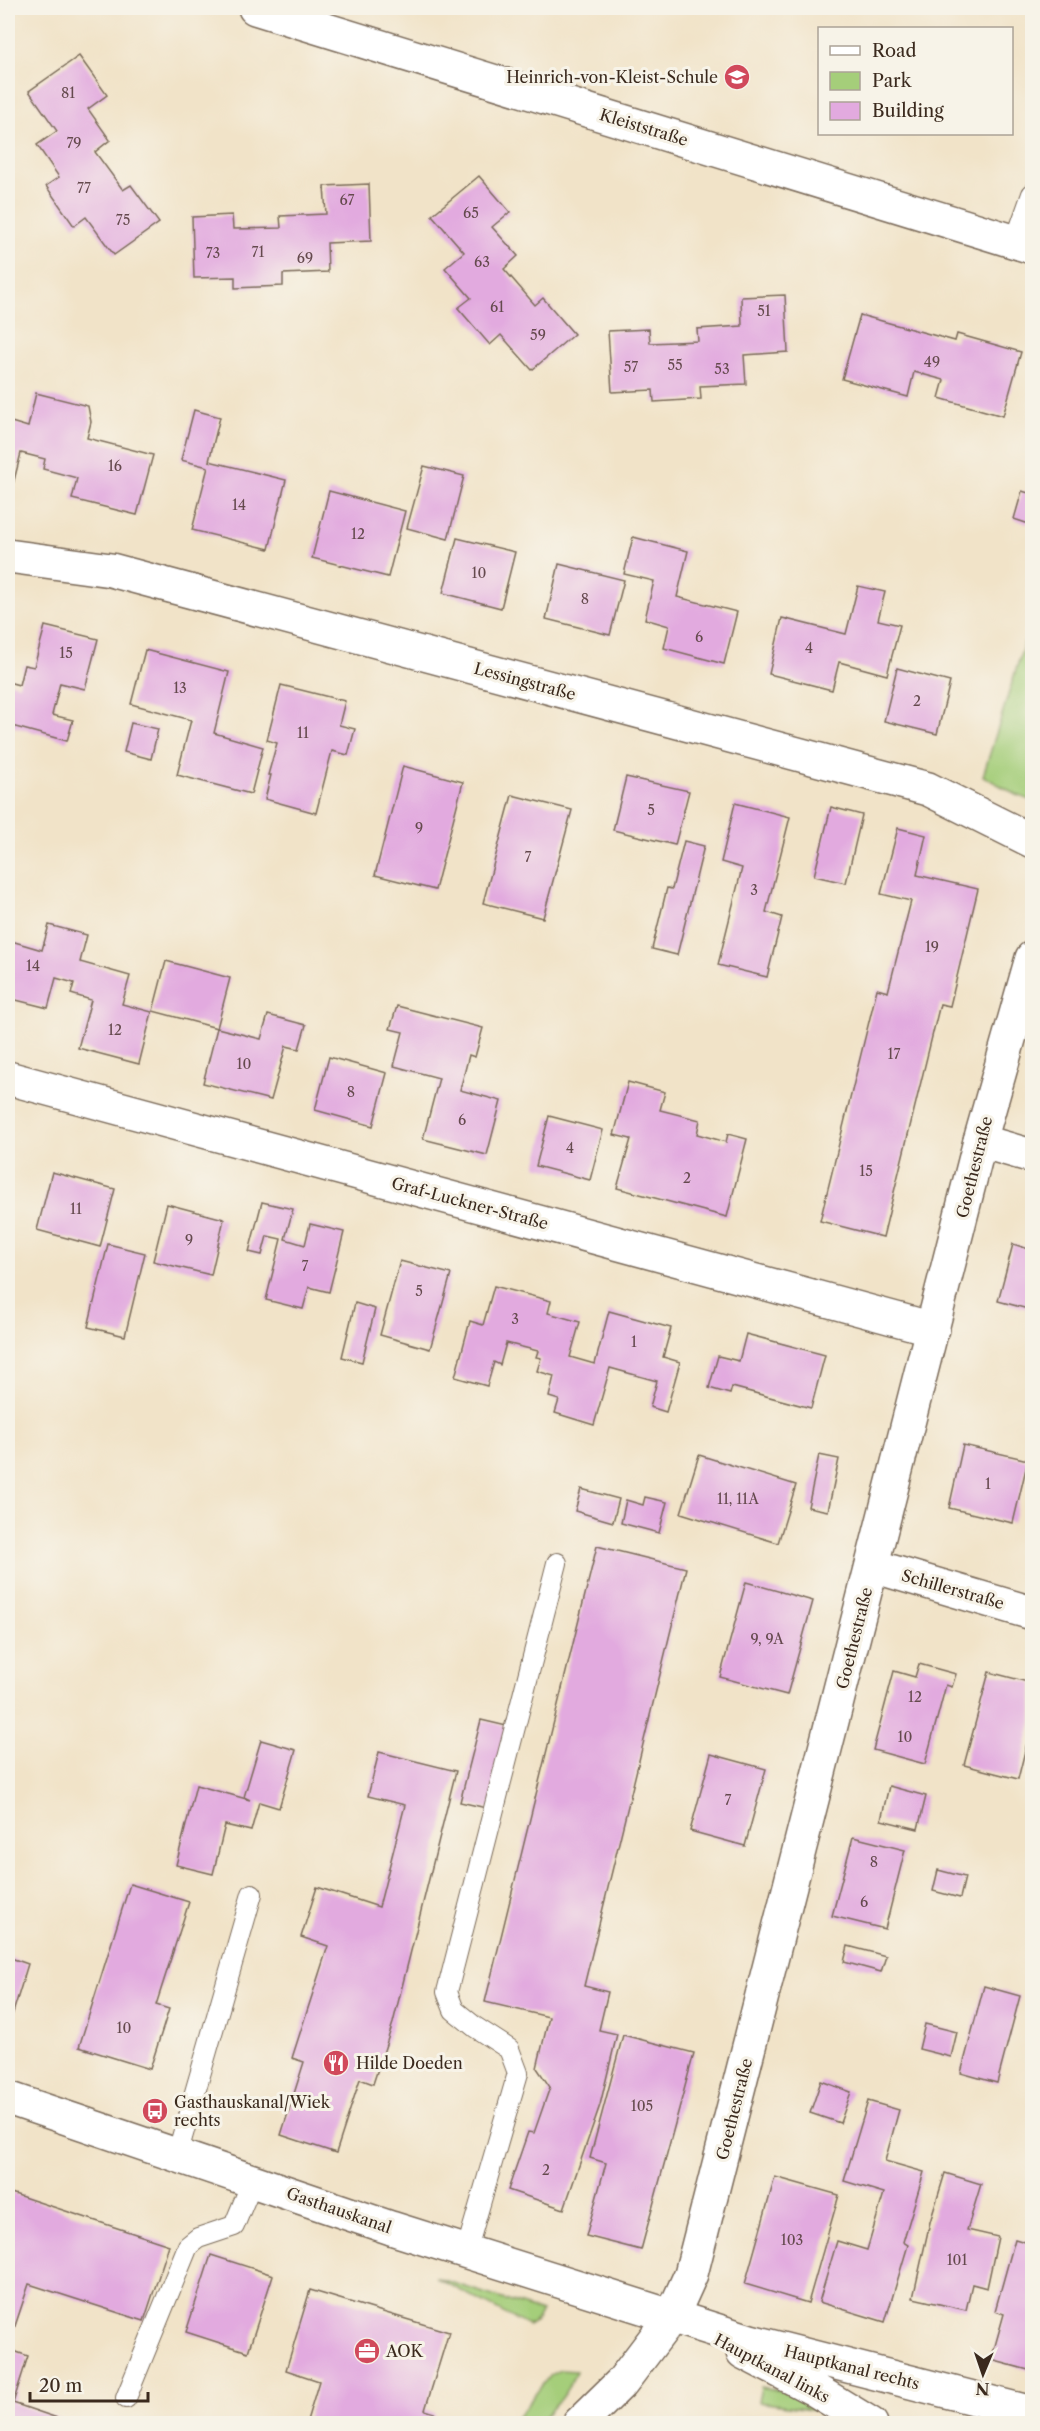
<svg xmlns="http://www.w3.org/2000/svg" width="1040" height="2431" viewBox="0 0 1040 2431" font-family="'Libre Caslon Text',serif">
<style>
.green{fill:#a5ce7a;stroke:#707c4c;stroke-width:1.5}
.building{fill:#e2aadf}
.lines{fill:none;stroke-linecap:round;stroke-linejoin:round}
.lane-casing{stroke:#7b6b5a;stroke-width:22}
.street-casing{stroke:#7b6b5a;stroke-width:36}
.secondary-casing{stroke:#7b6b5a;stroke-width:36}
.lane{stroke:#fff;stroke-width:20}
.street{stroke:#fff;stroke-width:33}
.secondary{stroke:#fff;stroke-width:33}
.labels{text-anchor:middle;stroke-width:6;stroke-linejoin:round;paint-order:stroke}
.number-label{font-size:14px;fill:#654a4e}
.poi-label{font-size:16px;fill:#3b2a1e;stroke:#f7f3e8;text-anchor:start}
.street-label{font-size:16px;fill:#3b2a1e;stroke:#f7f3e8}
</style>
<rect width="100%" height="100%" fill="#f7f3e8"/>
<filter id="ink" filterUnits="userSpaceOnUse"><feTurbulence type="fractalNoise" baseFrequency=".0167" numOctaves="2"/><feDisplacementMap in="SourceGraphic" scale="12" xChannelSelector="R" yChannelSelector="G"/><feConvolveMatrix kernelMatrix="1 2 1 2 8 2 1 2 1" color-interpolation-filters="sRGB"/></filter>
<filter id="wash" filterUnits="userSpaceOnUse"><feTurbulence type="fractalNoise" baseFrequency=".008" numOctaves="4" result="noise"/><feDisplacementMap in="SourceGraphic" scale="24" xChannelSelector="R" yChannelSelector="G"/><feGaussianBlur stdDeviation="1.35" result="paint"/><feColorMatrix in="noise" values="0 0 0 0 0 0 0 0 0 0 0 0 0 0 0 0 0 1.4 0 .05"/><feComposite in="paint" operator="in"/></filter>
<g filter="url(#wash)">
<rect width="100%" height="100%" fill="#f1e3c8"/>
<g class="green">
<path d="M1028 631 1032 632V801L1017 795 983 776Z"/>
<path d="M435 2277 542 2312 536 2321 528 2326Z"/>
<path d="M560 2370 576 2371C569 2391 553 2409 538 2423H513L550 2375Z"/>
<path d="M761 2387 782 2391 813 2401 819 2410 758 2402Z"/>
</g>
<g id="blocks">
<g class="building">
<path d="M79 56 107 95 88 109 110 140 95 152 123 190 131 185 159 223 114 255 86 217 74 226 46 186 59 177 37 145 57 131 29 91Z"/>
<path d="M479 176 510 212 492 227 518 256 504 269 535 305 543 298 574 334 532 370 501 335 490 345 458 308 471 298 445 268 464 252 432 215Z"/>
<path d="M369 184 371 241 327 243 328 272 283 274V286L235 288V277L194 278 192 217 232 215 233 229 281 228 280 216 326 214 324 186Z"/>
<path d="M785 295 788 352 744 355 746 384 700 386 701 399 654 402 653 390 612 392 608 331 649 329 650 343 698 341 697 329 742 326 741 297Z"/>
<path d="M860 315 955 341 957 334 1021 352 1003 416 939 398 944 380 914 372 908 397 842 379Z"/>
<path d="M36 393 88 406 91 422 87 438 153 455 137 515 72 499 77 478 43 469 45 459 21 453 8 504V421L28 427Z"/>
<path d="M194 410 220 417 209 461 286 480 269 549 192 530 208 467 181 460Z"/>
<path d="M424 466 464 476 448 539 407 528Z"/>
<path d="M329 491 405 511 388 577 312 558Z"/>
<path d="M1022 491 1032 494V516L1029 524 1014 519Z"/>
<path d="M633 537 688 551 677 597 737 612 724 664 664 648 669 626 645 619 654 581 624 574Z"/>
<path d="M457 538 515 552 501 608 443 593Z"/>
<path d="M559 564 624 580 610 635 546 619Z"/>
<path d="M858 586 885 592 878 620 900 625 887 675 839 662 832 690 769 674 782 618 846 634Z"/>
<path d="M45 626 98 639 85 689 60 683 52 715 73 720 67 741 8 725V682L19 685 24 665 34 667Z"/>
<path d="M145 650 229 672 214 733 263 747 251 794 177 775 191 720 131 704Z"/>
<path d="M897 668 950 682 937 734 884 721Z"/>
<path d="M281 685 345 701 339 725 355 729 348 755 332 751 316 813 265 799 271 775H268L277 743 267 740Z"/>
<path d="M131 723 158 729 151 759 124 752Z"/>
<path d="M403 766 463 782 435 890 375 875Z"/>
<path d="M626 777 689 791 675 845 613 830Z"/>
<path d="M512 795 572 810 543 918 483 903Z"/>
<path d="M735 803 790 817 766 912 782 917 767 977 718 965 742 868 721 862Z"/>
<path d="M831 807 862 815 846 883 814 876Z"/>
<path d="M898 828 926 835 917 875 978 889 950 1006 940 1004 883 1237 820 1221 877 989 888 992 911 901 881 894Z"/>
<path d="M684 841 704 846 677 955 652 949 667 888 672 889Z"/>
<path d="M49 925 87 935 80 962 130 976 122 1004 152 1012 139 1064 78 1048 91 1000 71 994 74 983 56 978 48 1008 8 998V940L42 950Z"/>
<path d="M166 961 230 978 217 1028 153 1011Z"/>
<path d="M397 1006 483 1028 475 1057 469 1055 460 1090 501 1101 487 1155 423 1139 439 1078 394 1066 403 1032 390 1029Z"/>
<path d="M268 1015 306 1025 299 1049 286 1046 271 1100 203 1083 217 1028 261 1039Z"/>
<path d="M329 1057 387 1073 373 1126 315 1110Z"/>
<path d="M628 1082 665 1092 660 1110 700 1120 697 1134 726 1142 728 1134 747 1139 727 1217 617 1188 631 1139 614 1135Z"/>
<path d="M549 1116 603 1130 590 1180 536 1166Z"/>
<path d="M52 1172 115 1189 100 1247 37 1230Z"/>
<path d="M262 1202 293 1209 285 1239 305 1245 310 1224 344 1232 329 1292 309 1287 303 1309 266 1300 281 1239 267 1236 262 1255 249 1252Z"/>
<path d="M167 1204 224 1219 211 1275 153 1261Z"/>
<path d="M108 1244 145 1253 125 1336 88 1327Z"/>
<path d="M1013 1244 1032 1250V1310L998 1301Z"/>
<path d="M400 1261 451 1274 430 1349 380 1335Z"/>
<path d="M494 1286 551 1301 548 1313 580 1322 570 1357 591 1363 595 1364 609 1311 671 1328 663 1357 680 1362 666 1412 650 1407 657 1381 610 1368 594 1425 555 1413 559 1400 549 1397 554 1376 537 1371 541 1358 536 1357 538 1351 506 1343 500 1365 494 1362 487 1386 455 1377 470 1321 483 1325Z"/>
<path d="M355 1303 375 1309 362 1362 342 1357Z"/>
<path d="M746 1334 825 1355 811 1408 732 1387 730 1394 709 1388 718 1356 739 1361Z"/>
<path d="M963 1445 1028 1460 1013 1523 949 1508Z"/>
<path d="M699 1455 796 1485 778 1543 681 1513Z"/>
<path d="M819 1455 839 1459 828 1511 808 1507Z"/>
<path d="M581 1489 619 1499 613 1522 575 1511Z"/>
<path d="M645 1497 667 1502 659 1533 621 1523 626 1500 643 1505Z"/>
<path d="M597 1546 686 1568 584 1986 608 1992 599 2030 617 2034 600 2105 564 2209 508 2190 528 2132 534 2133 550 2087 537 2068 549 2017 485 2002Z"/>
<path d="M746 1582 813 1601 787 1695 720 1677Z"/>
<path d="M919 1664 956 1674 952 1687 946 1685 925 1764 873 1750 894 1671 915 1677Z"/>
<path d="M989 1672 1032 1683V1723L1018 1779 964 1765Z"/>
<path d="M481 1720 511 1727 491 1809 460 1802Z"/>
<path d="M261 1740 296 1750 279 1808 259 1802 251 1831 225 1825 213 1874 176 1865 196 1785 250 1800 244 1797Z"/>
<path d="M379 1752 456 1771 393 2023 373 2084 360 2079 336 2153 281 2135 304 2062 292 2058 328 1946 301 1937 317 1887 379 1907 405 1805 368 1796Z"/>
<path d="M711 1754 766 1769 745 1846 690 1831Z"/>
<path d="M889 1786 926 1796 918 1829 881 1820Z"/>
<path d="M853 1837 905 1850 885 1929 832 1916Z"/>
<path d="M938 1870 965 1877 960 1898 933 1891Z"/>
<path d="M130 1884 189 1902 156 2005 169 2009 150 2069 79 2047Z"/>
<path d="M848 1946 886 1956 881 1972 844 1962Z"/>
<path d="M8 1957 28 1964 8 2029Z"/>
<path d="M984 1986 1020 1996 997 2083 961 2073Z"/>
<path d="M925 2024 957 2032 951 2057 919 2049Z"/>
<path d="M623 2035 694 2053 641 2250 586 2236 606 2163 590 2158Z"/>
<path d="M821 2081 851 2092 840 2123 810 2113Z"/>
<path d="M868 2101 899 2110 885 2161 924 2172 903 2242 908 2245 885 2322 819 2302 837 2241 867 2250 884 2193 844 2181Z"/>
<path d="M945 2173 981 2184 967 2230 998 2237 987 2288 972 2284 966 2310 913 2298 930 2222Z"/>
<path d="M775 2177 839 2195 808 2303 745 2284Z"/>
<path d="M8 2192 169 2245 144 2321 29 2284 8 2347Z"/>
<path d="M1015 2239 1032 2244V2371L991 2360 1004 2314 995 2311Z"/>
<path d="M211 2255 273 2275 248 2352 186 2332Z"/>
<path d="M310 2290 449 2332 425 2410 435 2413 432 2424H306L319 2381 286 2370Z"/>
<path d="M8 2349 28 2356 13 2403 75 2424H8Z"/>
</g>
</g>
</g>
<g filter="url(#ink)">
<use href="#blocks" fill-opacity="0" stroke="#7b6b5a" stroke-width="1.5"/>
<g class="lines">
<g class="lane-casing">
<g id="lane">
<path d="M1015 242 1032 194"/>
<path d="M177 2155 252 1894"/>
<path d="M466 2252 518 2073 509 2049 475 2027 454 2010 447 1992 557 1563"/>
<path d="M126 2398 188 2246 198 2238 234 2226 253 2180"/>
</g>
</g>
<g class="street-casing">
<g id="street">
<path d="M255 8 1032 247"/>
<path d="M8 556 111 570 928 789 1032 841"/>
<path d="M8 1078 933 1329"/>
<path d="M980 1141 1032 1156"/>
<path d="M873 1566 1032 1613"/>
<path d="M579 2424 622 2382 672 2316 691 2274 980 1141 1032 958"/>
</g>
</g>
<g class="secondary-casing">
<g id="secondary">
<path d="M8 2098 391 2228 750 2341 1032 2413"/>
<path d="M743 2352 812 2388 871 2424"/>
</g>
</g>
<use href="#lane" class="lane"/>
<use href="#street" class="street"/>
<use href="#secondary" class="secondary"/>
</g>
</g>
<defs>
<g id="school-disc" transform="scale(1.35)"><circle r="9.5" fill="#d1495b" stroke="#f7f3e8"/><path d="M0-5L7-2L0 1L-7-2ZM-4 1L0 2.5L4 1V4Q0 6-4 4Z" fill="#fff"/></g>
<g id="restaurant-disc" transform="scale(1.35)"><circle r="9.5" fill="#d1495b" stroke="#f7f3e8"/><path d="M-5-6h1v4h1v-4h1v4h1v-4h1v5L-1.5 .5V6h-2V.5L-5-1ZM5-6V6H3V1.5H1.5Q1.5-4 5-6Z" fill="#fff"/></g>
<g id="bus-disc" transform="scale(1.35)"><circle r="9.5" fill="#d1495b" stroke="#f7f3e8"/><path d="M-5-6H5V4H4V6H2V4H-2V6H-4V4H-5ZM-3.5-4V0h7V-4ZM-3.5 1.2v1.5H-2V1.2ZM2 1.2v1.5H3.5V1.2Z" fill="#fff"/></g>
<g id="office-disc" transform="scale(1.35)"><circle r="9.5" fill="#d1495b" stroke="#f7f3e8"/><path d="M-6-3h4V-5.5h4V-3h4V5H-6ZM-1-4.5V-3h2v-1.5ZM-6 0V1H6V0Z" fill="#fff"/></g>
</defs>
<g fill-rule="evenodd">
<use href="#school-disc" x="737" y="77"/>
<use href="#restaurant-disc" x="336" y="2063"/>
<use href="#bus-disc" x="155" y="2111"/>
<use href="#office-disc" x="367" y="2351"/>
</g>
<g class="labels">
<g class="number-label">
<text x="68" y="98">81</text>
<text x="74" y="148">79</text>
<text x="84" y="193">77</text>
<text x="347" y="205">67</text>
<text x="471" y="218">65</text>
<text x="123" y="225">75</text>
<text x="258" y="257">71</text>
<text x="213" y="258">73</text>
<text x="305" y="263">69</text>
<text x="482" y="267">63</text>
<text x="497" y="312">61</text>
<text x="764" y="316">51</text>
<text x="538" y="340">59</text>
<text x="932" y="367">49</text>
<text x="675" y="370">55</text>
<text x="631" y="372">57</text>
<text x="722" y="374">53</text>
<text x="115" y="471">16</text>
<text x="239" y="510">14</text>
<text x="358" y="539">12</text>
<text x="479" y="578">10</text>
<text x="585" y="604">8</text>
<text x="699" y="642">6</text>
<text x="809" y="653">4</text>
<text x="66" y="658">15</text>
<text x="180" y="693">13</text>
<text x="917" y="706">2</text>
<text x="303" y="738">11</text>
<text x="651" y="815">5</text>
<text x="419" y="833">9</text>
<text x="528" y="862">7</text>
<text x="754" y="895">3</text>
<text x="932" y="952">19</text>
<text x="33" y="971">14</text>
<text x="115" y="1035">12</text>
<text x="894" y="1059">17</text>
<text x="244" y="1069">10</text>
<text x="351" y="1097">8</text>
<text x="462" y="1125">6</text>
<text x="570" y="1153">4</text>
<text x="866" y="1176">15</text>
<text x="687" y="1183">2</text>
<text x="76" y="1214">11</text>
<text x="189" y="1245">9</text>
<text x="305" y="1271">7</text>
<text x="419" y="1296">5</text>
<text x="515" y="1324">3</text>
<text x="634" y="1347">1</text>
<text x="988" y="1489">1</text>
<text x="738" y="1504">11, 11A</text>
<text x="767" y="1644">9, 9A</text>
<text x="915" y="1702">12</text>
<text x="905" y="1742">10</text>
<text x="728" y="1805">7</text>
<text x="874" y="1867">8</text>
<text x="864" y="1907">6</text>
<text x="124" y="2033">10</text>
<text x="642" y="2111">105</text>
<text x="546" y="2175">2</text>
<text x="792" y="2245">103</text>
<text x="957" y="2265">101</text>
</g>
<g class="poi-label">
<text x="718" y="83" text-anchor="end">Heinrich-von-Kleist-Schule</text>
<text x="356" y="2069">Hilde Doeden</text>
<text x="174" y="2108">Gasthauskanal/Wiek<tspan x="174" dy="18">rechts</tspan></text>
<text x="386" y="2357">AOK</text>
</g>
<g class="street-label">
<text transform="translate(644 127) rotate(17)" y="6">Kleiststraße</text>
<text transform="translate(525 681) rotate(15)" y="6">Lessingstraße</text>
<text transform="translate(974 1167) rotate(-76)" y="6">Goethestraße</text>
<text transform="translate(470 1203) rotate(15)" y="6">Graf-Luckner-Straße</text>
<text transform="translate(953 1589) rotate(16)" y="6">Schillerstraße</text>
<text transform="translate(854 1638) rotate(-76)" y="6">Goethestraße</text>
<text transform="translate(734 2109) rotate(-76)" y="6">Goethestraße</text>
<text transform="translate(339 2210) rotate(19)" y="6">Gasthauskanal</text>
<text transform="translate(852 2367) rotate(14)" y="6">Hauptkanal rechts</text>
<text transform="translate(772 2368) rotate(28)" y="6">Hauptkanal links</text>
</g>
</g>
<rect width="1040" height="2431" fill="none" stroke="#f7f3e8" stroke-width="30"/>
<rect x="818" y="27" width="195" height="108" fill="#f7f3e8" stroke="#aca397" stroke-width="1.5"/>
<rect x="830" y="46" width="30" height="9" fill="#ffffff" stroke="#aca397" stroke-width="1.5"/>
<text x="872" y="57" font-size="18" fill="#3b2a1e">Road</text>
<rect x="830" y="72" width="30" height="18" fill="#a5ce7a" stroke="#aca397" stroke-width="1.5"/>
<text x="872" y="87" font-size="18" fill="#3b2a1e">Park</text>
<rect x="830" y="102" width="30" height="18" fill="#e2aadf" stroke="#aca397" stroke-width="1.5"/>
<text x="872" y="117" font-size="18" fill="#3b2a1e">Building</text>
<g transform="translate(983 2374) rotate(182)" stroke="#f7f3e8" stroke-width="4.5" paint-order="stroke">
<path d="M0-4.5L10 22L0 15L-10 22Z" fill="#3b2a1e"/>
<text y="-9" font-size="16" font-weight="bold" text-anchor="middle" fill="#3b2a1e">N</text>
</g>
<path d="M30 2392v9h118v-9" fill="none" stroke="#3b2a1e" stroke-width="3"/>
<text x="39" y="2392" font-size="18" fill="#3b2a1e" stroke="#f7f3e8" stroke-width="4.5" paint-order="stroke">20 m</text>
</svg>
